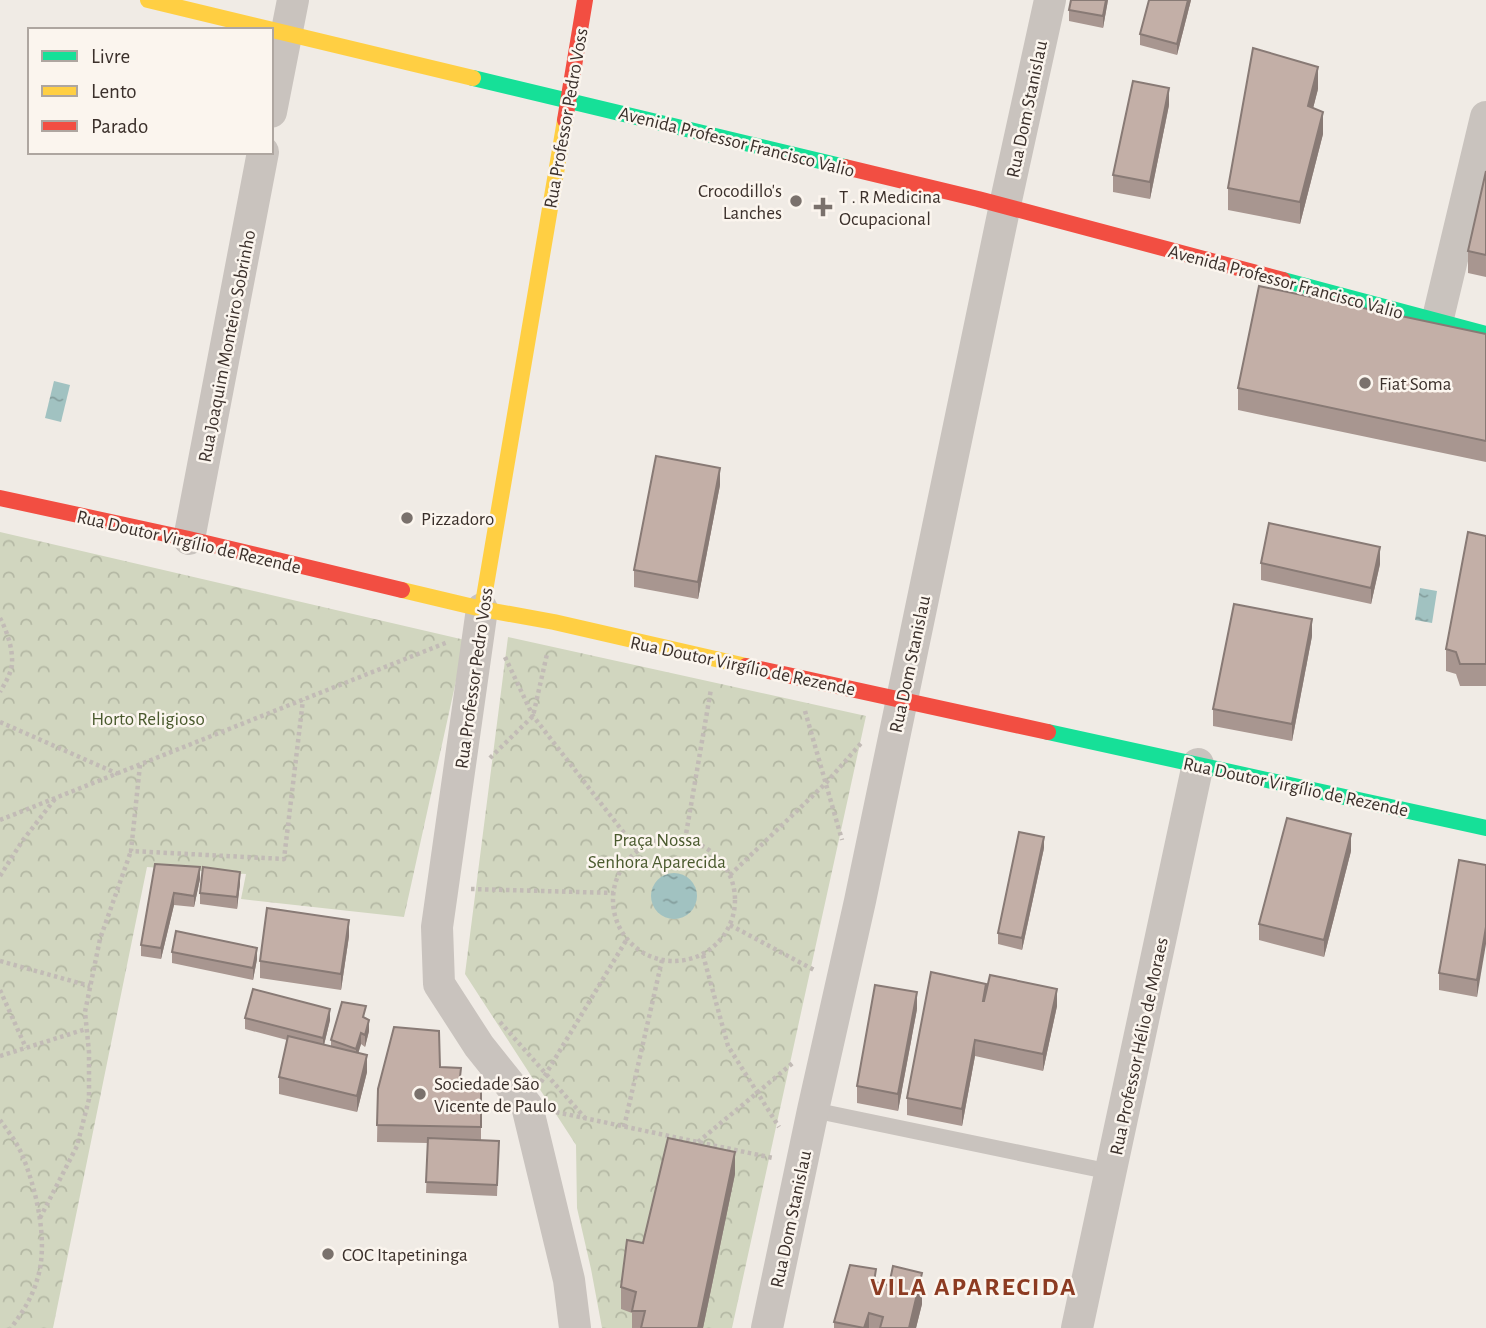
<svg xmlns="http://www.w3.org/2000/svg" width="1486" height="1328" viewBox="0 0 1486 1328" font-family="'Alegreya Sans',sans-serif">
<style>
.park{fill:url(#park-crowns)}
.water{fill:url(#water-ripples)}
.lines{fill:none;stroke-linecap:round;stroke-linejoin:round}
.path{stroke:#c2bbb6;stroke-width:4.5;stroke-dasharray:3.5 3.5;stroke-linecap:butt}
.lane{stroke:#c9c3be;stroke-width:16}
.street{stroke:#c9c3be;stroke-width:32}
.fast{stroke:#16e098;stroke-width:16}
.slow{stroke:#ffcf43;stroke-width:16}
.jam{stroke:#f24e42;stroke-width:16}
.wall{fill:#a89690}
.shaded-wall{fill:#887a75}
.building{fill:#c3afa7;stroke:#887a75;stroke-width:2}
.poi-dot{fill:#7a716c;stroke:#fbf5ee;stroke-width:2.5}
.labels{text-anchor:middle;stroke-width:5;stroke-linejoin:round;paint-order:stroke}
.street-label{font-size:19px;fill:#3b302b;stroke:#fbf5ee}
.poi-label{font-size:19px;fill:#3b302b;stroke:#fbf5ee;text-anchor:start}
.park-label{font-size:19px;fill:#4a5a2e;stroke:#fbf5ee}
.district-label{font-size:26px;font-weight:bold;letter-spacing:2px;fill:#8c3b22;stroke:#fbf5ee}
</style>
<defs>
<pattern id="park-crowns" width="20" height="18" patternUnits="userSpaceOnUse" patternTransform="scale(1.75)"><rect width="20" height="18" fill="#d1d6bf"/><path d="M2 6a3 3 0 1 1 6 0M12 15a3 3 0 1 1 6 0" fill="none" stroke="#b4b8a4"/></pattern>
<pattern id="water-ripples" width="26" height="14" patternUnits="userSpaceOnUse" patternTransform="scale(1.75)"><rect width="26" height="14" fill="#a1c2c1"/><path d="M2 4q2-2 4 0t4 0M15 11q2-2 4 0t4 0" fill="none" stroke="#849e9d"/></pattern>
</defs>
<rect width="100%" height="100%" fill="#f0ebe5"/>
<g class="park">
<path d="M0 532 465 640 404 917 241 899 246 874 147 867 53 1328H0Z"/>
<path d="M508 637 866 716 732 1328H602L591 1269 577 1208 576 1145 465 974Z"/>
</g>
<g class="water">
<path d="M54 381 70 385 61 422 45 418Z"/>
<path d="M1420 588 1437 591 1432 623 1415 620Z"/>
<circle cx="674" cy="896" r="23"/>
</g>
<g class="lines">
<g class="path">
<path d="M0 618C7 631 13 649 12 664 11 674 5 683 0 692"/>
<path d="M505 657 533 716 638 851"/>
<path d="M805 711 842 840"/>
<path d="M0 722 118 774"/>
<path d="M490 758 533 716 547 654"/>
<path d="M140 765 131 851 284 859 303 700"/>
<path d="M0 820 448 642"/>
<circle cx="674" cy="900" r="61"/>
<path d="M685 840 711 689"/>
<path d="M730 875 826 783 863 741"/>
<path d="M0 876 23 840 55 799"/>
<path d="M471 889 614 893"/>
<path d="M730 925 816 971"/>
<path d="M703 955 728 1046 779 1127"/>
<path d="M0 961 90 986"/>
<path d="M0 990 26 1048"/>
<path d="M500 1022 585 1118"/>
<path d="M0 1056 86 1029"/>
<path d="M541 1082 627 939"/>
<path d="M556 1112 773 1158"/>
<path d="M0 1120C8 1131 18 1144 23 1157 37 1192 49 1244 37 1280 32 1298 22 1313 11 1328"/>
<path d="M624 1127 662 960"/>
<path d="M698 1142 794 1062"/>
<path d="M40 1218 77 1146 89 1099V1052L85 1012 100 939 131 851"/>
</g>
<path class="lane" d="M813 1110 1111 1172"/>
<g class="street">
<path d="M271 112 293 0"/>
<path d="M1437 322 1486 117"/>
<path d="M189 539 263 152"/>
<path d="M482 609 437 927 439 984 479 1046 527 1106 569 1280 575 1328"/>
<path d="M767 1328 813 1110 860 901 1005 205 1050 0"/>
<path d="M1077 1328 1198 764"/>
</g>
<g class="fast">
<path d="M473 78 845 167"/>
<path d="M1283 280 1486 334"/>
<path d="M1048 732 1486 828"/>
</g>
<g class="slow">
<path d="M148 0 473 78"/>
<path d="M402 590 482 609 554 622 746 666"/>
<path d="M482 609 565 120"/>
</g>
<g class="jam">
<path d="M565 120 585 0"/>
<path d="M845 167 978 199 1283 280"/>
<path d="M0 498 189 539 402 590"/>
<path d="M746 666 1048 732"/>
</g>
</g>
<g class="wall">
<path d="M1071 0H1108L1103 28 1069 21V10Z"/>
<path d="M1149 0H1191L1177 55 1140 45V34Z"/>
<path d="M1318 89 1313 108 1323 134 1300 224 1228 210V188Z"/>
<path d="M1169 105 1150 199 1113 192V175Z"/>
<path d="M1486 171V277L1468 273V251Z"/>
<path d="M1486 334V462L1238 410V388Z"/>
<path d="M720 485 698 599 634 587V570Z"/>
<path d="M1486 536V686H1460L1456 674 1446 671V649Z"/>
<path d="M1261 563 1380 564 1371 604 1261 580Z"/>
<path d="M1312 636 1292 741 1213 726V709Z"/>
<path d="M1044 848 1022 950 998 944V933Z"/>
<path d="M1351 851 1324 957 1259 940V924Z"/>
<path d="M155 864 200 879 194 907 174 905 161 959 141 956V945Z"/>
<path d="M1486 865 1477 997 1439 990V973Z"/>
<path d="M240 883 237 909 200 904V893Z"/>
<path d="M349 936 341 990 260 978V961Z"/>
<path d="M172 952 257 959 253 980 172 963Z"/>
<path d="M986 992 1057 1006 1043 1071 975 1056 962 1126 907 1115V1098Z"/>
<path d="M917 1009 898 1111 857 1103V1086Z"/>
<path d="M245 1018 330 1020 324 1045 331 1047V1040L366 1018 369 1031 365 1047 361 1044 358 1053 367 1072 357 1112 279 1094V1077L287 1040 245 1029Z"/>
<path d="M440 1067 461 1087 481 1091V1140L499 1141 497 1196 426 1193 428 1143 377 1142 378 1089Z"/>
<path d="M735 1174 703 1328H632V1313L621 1309V1287L643 1243Z"/>
<path d="M876 1283 922 1304 916 1328H834V1322Z"/>
</g>
<g class="shaded-wall">
<path d="M1106 0H1108L1103 28V16Z"/>
<path d="M1188 0H1191L1177 55V44Z"/>
<path d="M1318 67V89L1308 128V106Z"/>
<path d="M1169 88V105L1150 199V182Z"/>
<path d="M1323 112V134L1300 224V202Z"/>
<path d="M720 468V485L698 599V582Z"/>
<path d="M1380 547V564L1371 604V588Z"/>
<path d="M1312 619V636L1292 741V724Z"/>
<path d="M1351 834V851L1324 957V940Z"/>
<path d="M1044 837V848L1022 950V938Z"/>
<path d="M200 867V879L194 907V896Z"/>
<path d="M240 872V883L237 909V897Z"/>
<path d="M174 893V905L161 959V948Z"/>
<path d="M349 920V936L341 990V974Z"/>
<path d="M1486 927V944L1477 997V980Z"/>
<path d="M257 948V959L253 980V968Z"/>
<path d="M1057 989V1006L1043 1071V1054Z"/>
<path d="M917 992V1009L898 1111V1094Z"/>
<path d="M330 1009V1020L323 1049V1038Z"/>
<path d="M369 1020V1031L365 1047V1035Z"/>
<path d="M361 1033V1044L356 1061V1049Z"/>
<path d="M975 1040V1056L962 1126V1109Z"/>
<path d="M367 1055V1072L357 1112V1096Z"/>
<path d="M735 1152V1174L703 1328H698Z"/>
<path d="M922 1273V1304L916 1328H909Z"/>
<path d="M869 1313V1328H864Z"/>
</g>
<g class="building">
<path d="M1071 0H1106L1103 16 1069 10Z"/>
<path d="M1149 0H1188L1177 44 1140 34Z"/>
<path d="M1253 48 1318 67 1308 106 1323 112 1300 202 1228 188Z"/>
<path d="M1133 81 1169 88 1150 182 1113 175Z"/>
<path d="M1486 171V255L1468 251Z"/>
<path d="M1259 286 1486 334V441L1238 388Z"/>
<path d="M656 456 720 468 698 582 634 570Z"/>
<path d="M1269 523 1380 547 1371 588 1261 563Z"/>
<path d="M1468 532 1486 536V664H1460L1456 652 1446 649Z"/>
<path d="M1234 604 1312 619 1292 724 1213 709Z"/>
<path d="M1287 818 1351 834 1324 940 1259 924Z"/>
<path d="M1019 832 1044 837 1022 938 998 933Z"/>
<path d="M1459 860 1486 865V927L1477 980 1439 973Z"/>
<path d="M155 864 200 867 194 896 174 893 161 948 141 945Z"/>
<path d="M203 867 240 872 237 897 200 893Z"/>
<path d="M267 908 349 920 341 974 260 961Z"/>
<path d="M176 931 257 948 253 968 172 952Z"/>
<path d="M931 972 986 984 983 1001H984L990 975 1057 989 1043 1054 975 1040 962 1109 907 1098Z"/>
<path d="M875 985 917 992 898 1094 857 1086Z"/>
<path d="M253 989 330 1009 323 1038 245 1018Z"/>
<path d="M342 1002 366 1006 363 1017 369 1020 365 1035 361 1033 356 1049 331 1040Z"/>
<path d="M394 1027 439 1031 440 1067 461 1068 459 1086 481 1091V1127L377 1125 378 1089Z"/>
<path d="M288 1036 367 1055 357 1096 279 1077Z"/>
<path d="M428 1138 499 1141 497 1185 426 1182Z"/>
<path d="M668 1138 735 1152 698 1328H641L645 1311H632L636 1292 621 1287 627 1240 643 1243Z"/>
<path d="M850 1265 876 1269 874 1282 889 1285 893 1266 922 1273 909 1328H880L883 1317 869 1313 864 1328 834 1322Z"/>
</g>
<g class="poi-dot">
<circle cx="796" cy="201" r="7"/>
<path d="M819.5 196.5h7v7h7v7h-7v7h-7v-7h-7v-7h7z"/>
<circle cx="1365" cy="383" r="7"/>
<circle cx="407" cy="518" r="7"/>
<circle cx="420" cy="1094" r="7"/>
<circle cx="328" cy="1254" r="7"/>
</g>
<g class="labels">
<g class="street-label">
<text transform="translate(1026 109) rotate(-78)" y="7">Rua Dom Stanislau</text>
<text transform="translate(565 118) rotate(-80)" y="7">Rua Professor Pedro Voss</text>
<text transform="translate(737 141) rotate(14)" y="7">Avenida Professor Francisco Valio</text>
<text transform="translate(1286 281) rotate(15)" y="7">Avenida Professor Francisco Valio</text>
<text transform="translate(226 346) rotate(-79)" y="7">Rua Joaquim Monteiro Sobrinho</text>
<text transform="translate(189 541) rotate(13)" y="7">Rua Doutor Virgílio de Rezende</text>
<text transform="translate(909 664) rotate(-78)" y="7">Rua Dom Stanislau</text>
<text transform="translate(743 665) rotate(12)" y="7">Rua Doutor Virgílio de Rezende</text>
<text transform="translate(473 678) rotate(-82)" y="7">Rua Professor Pedro Voss</text>
<text transform="translate(1296 786) rotate(12)" y="7">Rua Doutor Virgílio de Rezende</text>
<text transform="translate(1138 1046) rotate(-78)" y="7">Rua Professor Hélio de Moraes</text>
<text transform="translate(790 1219) rotate(-78)" y="7">Rua Dom Stanislau</text>
</g>
<g class="poi-label">
<text x="782" y="197" text-anchor="end">Crocodillo's<tspan x="782" dy="22">Lanches</tspan></text>
<text x="839" y="203">T . R Medicina<tspan x="839" dy="22">Ocupacional</tspan></text>
<text x="1379" y="390">Fiat Soma</text>
<text x="421" y="525">Pizzadoro</text>
<text x="434" y="1090">Sociedade São<tspan x="434" dy="22">Vicente de Paulo</tspan></text>
<text x="342" y="1261">COC Itapetininga</text>
</g>
<g class="park-label">
<text x="148" y="725">Horto Religioso</text>
<text x="657" y="846">Praça Nossa<tspan x="657" dy="22">Senhora Aparecida</tspan></text>
</g>
<g class="district-label">
<text x="974" y="1295">VILA APARECIDA</text>
</g>
</g>
<rect x="28" y="28" width="245" height="126" fill="#fbf5ee" stroke="#aea6a0" stroke-width="2"/>
<rect x="42" y="51" width="35" height="10" fill="#16e098" stroke="#aea6a0" stroke-width="2"/>
<text x="91" y="63" font-size="21" fill="#3b302b">Livre</text>
<rect x="42" y="86" width="35" height="10" fill="#ffcf43" stroke="#aea6a0" stroke-width="2"/>
<text x="91" y="98" font-size="21" fill="#3b302b">Lento</text>
<rect x="42" y="121" width="35" height="10" fill="#f24e42" stroke="#aea6a0" stroke-width="2"/>
<text x="91" y="133" font-size="21" fill="#3b302b">Parado</text>
</svg>
